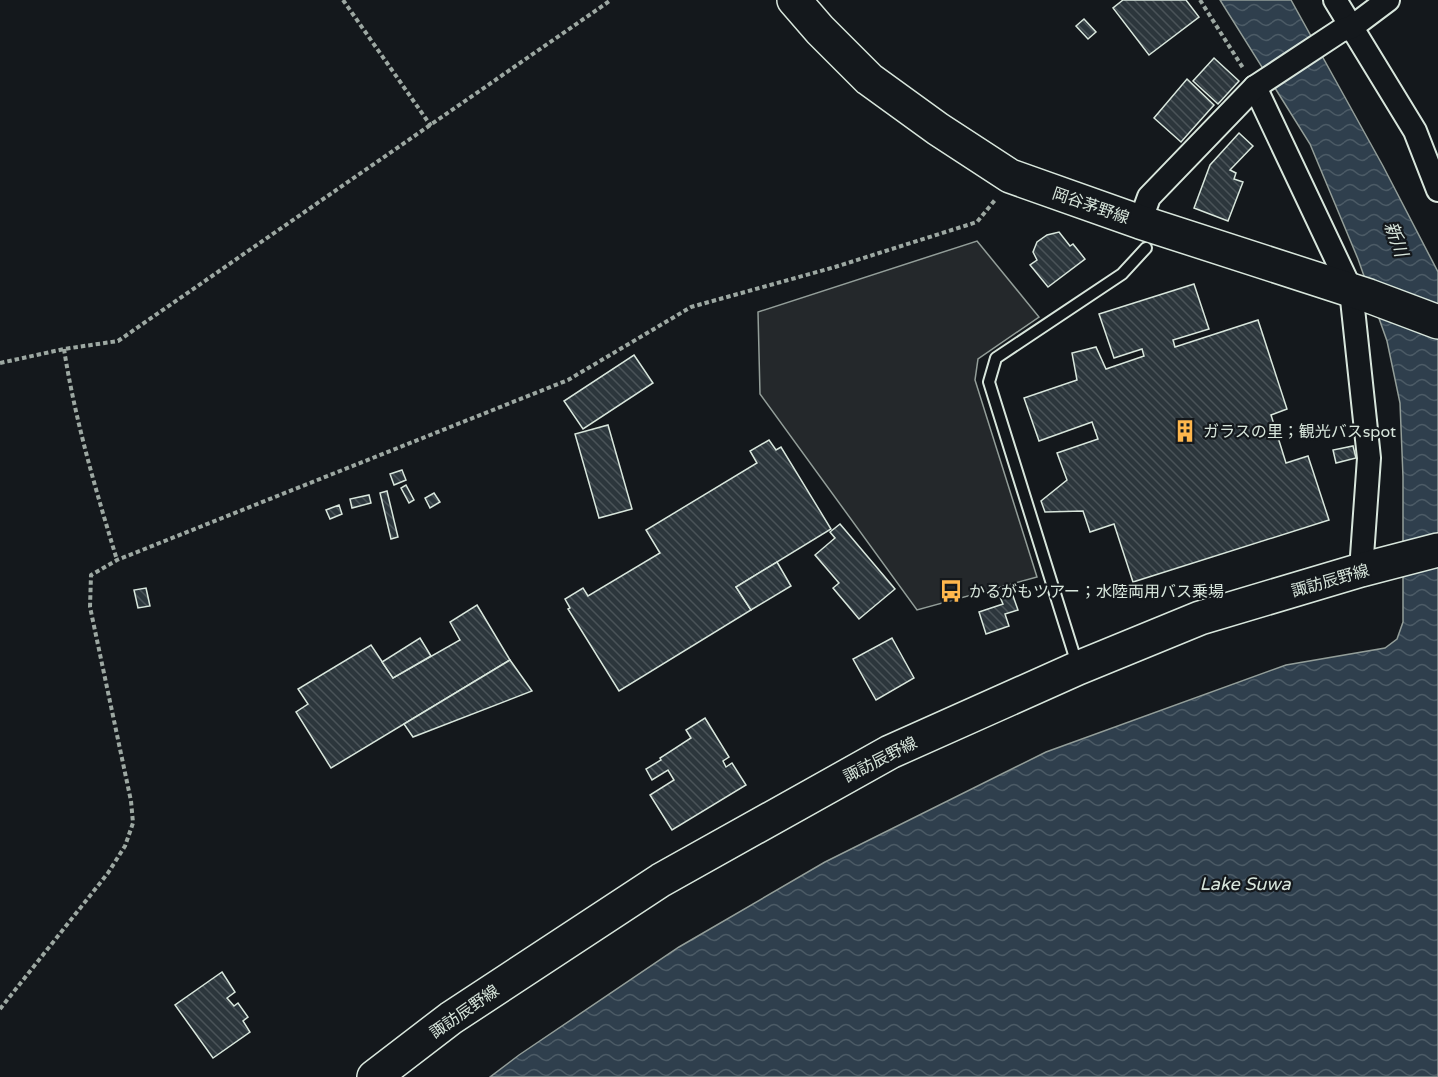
<svg xmlns="http://www.w3.org/2000/svg" width="1438" height="1077" viewBox="0 0 1438 1077" font-family="'Varela Round','Noto Sans JP',sans-serif">
<style>
.parking{fill:#24282b;stroke:#939e99;stroke-width:1.5}
.water{fill:url(#water-waves);stroke:#939e99;stroke-width:1.5}
.building{fill:url(#building-back-hatch);stroke:#d8e6dc;stroke-width:1.5}
.lines{fill:none;stroke-linecap:round;stroke-linejoin:round}
.lane-casing{stroke:#d8e6dc;stroke-width:14}
.street-casing{stroke:#d8e6dc;stroke-width:26}
.primary-casing{stroke:#d8e6dc;stroke-width:36}
.path{stroke:#9da8a2;stroke-width:4;stroke-dasharray:4.5 3;stroke-linecap:butt}
.lane{stroke:#14181c;stroke-width:10}
.street{stroke:#14181c;stroke-width:22}
.primary{stroke:#14181c;stroke-width:33}
.labels{text-anchor:middle;stroke-width:4.5;stroke-linejoin:round;paint-order:stroke}
.street-label{font-size:16px;fill:#d8e6dc;stroke:#14181c}
.poi-label{font-size:16px;fill:#d8e6dc;stroke:#14181c;text-anchor:start}
.water-label{font-size:18px;font-style:italic;fill:#d8e6dc;stroke:#14181c}
</style>
<defs>
<pattern id="water-waves" width="16" height="10" patternUnits="userSpaceOnUse" patternTransform="scale(1.5)"><rect width="16" height="10" fill="#2f3f4d"/><path d="M0 5q4-4 8 0t8 0" fill="none" stroke="#4c5b66"/></pattern>
<pattern id="building-back-hatch" width="6" height="6" patternUnits="userSpaceOnUse" patternTransform="scale(1.5)"><rect width="6" height="6" fill="#2c363c"/><path d="M-1 5l2 2M0 0l6 6M5-1l2 2" fill="none" stroke="#4a5358"/></pattern>
</defs>
<rect width="100%" height="100%" fill="#14181c"/>
<path class="parking" d="M977 241 1039 317 978 359 975 380 1037 577 917 610 760 394 758 312Z"/>
<path class="water" d="M1220 0H1291L1383 166 1438 272V1077H490L519 1055 679 947 825 862 1046 752 1286 665 1385 648 1397 639 1403 622V477L1400 403 1387 341 1358 259 1310 144Z"/>
<g class="building">
<path d="M1123 0H1186L1199 17 1149 55 1113 8Z"/>
<path d="M1084 19 1096 32 1088 39 1076 26Z"/>
<path d="M1214 58 1239 81 1218 104 1193 81Z"/>
<path d="M1187 79 1214 105 1181 142 1154 118Z"/>
<path d="M1239 133 1253 146 1230 170 1236 173 1234 179 1243 182 1228 221 1194 208 1210 165Z"/>
<path d="M1059 232 1070 246 1073 244 1085 259 1048 287 1030 265 1037 260 1033 252 1037 242 1047 235Z"/>
<path d="M1194 284 1209 329 1173 340 1175 347 1258 320 1287 409 1271 415 1286 463 1308 456 1329 520 1133 582 1114 524 1090 532 1083 511 1045 512 1041 501 1067 480 1057 453 1098 439 1092 422 1039 441 1024 398 1077 380 1072 353 1096 347 1106 369 1144 356 1142 349 1114 358 1099 314Z"/>
<path d="M634 355 653 383 583 429 564 401Z"/>
<path d="M608 425 632 509 599 518 575 434Z"/>
<path d="M769 440 776 450 781 447 831 529 736 587 751 610 619 691 568 609 570 608 565 599 583 588 588 596 660 553 646 530 757 463 750 451Z"/>
<path d="M1353 446 1356 458 1336 463 1333 450Z"/>
<path d="M402 470 406 480 394 485 390 474Z"/>
<path d="M406 485 414 500 409 503 401 488Z"/>
<path d="M387 491 398 537 391 539 380 493Z"/>
<path d="M434 493 440 502 430 508 425 498Z"/>
<path d="M369 495 371 503 352 508 350 499Z"/>
<path d="M339 505 342 514 330 519 326 510Z"/>
<path d="M840 524 895 589 859 619 833 588 839 583 815 555 835 538 830 532Z"/>
<path d="M777 562 791 586 751 610 736 587Z"/>
<path d="M146 588 150 606 138 608 134 590Z"/>
<path d="M1012 593 1018 610 1005 614 1009 626 986 634 979 612 1003 604 1000 597Z"/>
<path d="M477 605 510 660 331 768 296 712 308 704 298 689 371 645 393 678 460 640 450 622Z"/>
<path d="M420 638 431 656 393 678 382 662Z"/>
<path d="M892 638 914 678 876 700 853 659Z"/>
<path d="M510 660 532 691 413 737 404 724Z"/>
<path d="M705 718 729 757 723 761 726 767 732 763 746 785 672 830 650 795 674 780 668 770 652 780 646 769 661 760 660 758 691 738 686 730Z"/>
<path d="M222 972 235 992 227 998 234 1006 238 1003 248 1017 243 1021 250 1032 213 1058 175 1005Z"/>
</g>
<g class="lines">
<g class="lane-casing">
<path id="lane" d="M1077 664 989 382 996 358 1122 274 1146 248"/>
</g>
<g class="street-casing">
<g id="street">
<path d="M1335 0 1415 131 1438 190"/>
<path d="M1255 87 1351 290 1369 458 1361 570"/>
<path d="M1140 222 1149 197 1255 87 1340 31 1352 27 1388 0"/>
</g>
</g>
<g class="primary-casing">
<g id="primary">
<path d="M794 0 820 30 869 79 938 129 1010 176 1140 222 1369 296 1438 322"/>
<path d="M374 1077 451 1018 661 880 890 752 1078 668 1200 618 1361 570 1438 550"/>
</g>
</g>
<g class="path">
<path d="M343 0 431 126"/>
<path d="M1200 0 1243 68"/>
<path d="M64 349C75 420 96 491 117 560"/>
<path d="M0 363 64 349 118 341 611 0"/>
<path d="M0 1009 108 873 125 846 133 823 131 801 90 607 91 575 117 560 568 380 691 307 835 267 977 222 995 200"/>
</g>
<use href="#lane" class="lane"/>
<use href="#street" class="street"/>
<use href="#primary" class="primary"/>
</g>
<defs>
<g id="building-bare" transform="scale(1.8)"><path d="M-4-6H4V6H1V3H-1V6H-4ZM-2.5-4.3h1.7v1.8h-1.7ZM.8-4.3h1.7v1.8H.8ZM-2.5-1h1.7V.8h-1.7ZM.8-1h1.7V.8H.8Z" fill="#ffb74d" stroke="#14181c" stroke-width="2.5" paint-order="stroke"/></g>
<g id="bus-bare" transform="scale(1.8)"><path d="M-5-6H5V4H4V6H2V4H-2V6H-4V4H-5ZM-3.5-4V0h7V-4ZM-3.5 1.2v1.5H-2V1.2ZM2 1.2v1.5H3.5V1.2Z" fill="#ffb74d" stroke="#14181c" stroke-width="2.5" paint-order="stroke"/></g>
</defs>
<g fill-rule="evenodd">
<use href="#building-bare" x="1185" y="431"/>
<use href="#bus-bare" x="951" y="591"/>
</g>
<g class="labels">
<g class="street-label">
<text transform="translate(1091 205) rotate(19)" y="6">岡谷茅野線</text>
<text transform="translate(1330 580) rotate(-16)" y="6">諏訪辰野線</text>
<text transform="translate(880 759) rotate(-27)" y="6">諏訪辰野線</text>
<text transform="translate(464 1011) rotate(-35)" y="6">諏訪辰野線</text>
</g>
<g class="poi-label">
<text x="1203" y="437">ガラスの里；観光バスspot</text>
<text x="969" y="597">かるがもツアー；水陸両用バス乗場</text>
</g>
<g class="water-label">
<text transform="translate(1396 239) rotate(70)" y="6">新川</text>
<text x="1245" y="890">Lake Suwa</text>
</g>
</g>
</svg>
